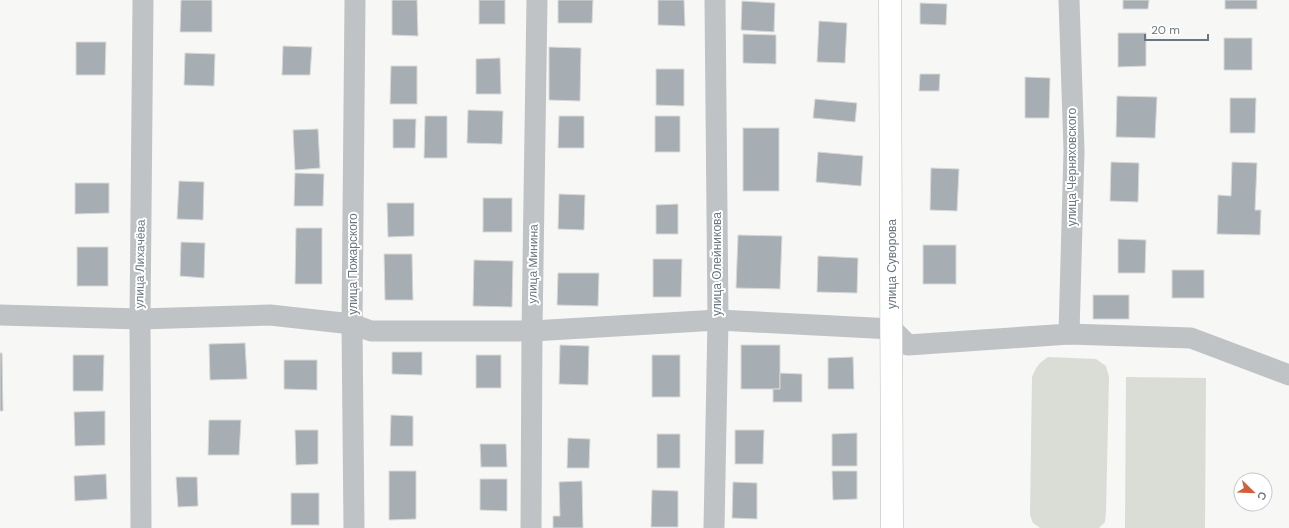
<svg xmlns="http://www.w3.org/2000/svg" width="1289" height="528" viewBox="0 0 1289 528" font-family="'DM Sans',sans-serif">
<style>
.park{fill:#d9ddd6}
.building{fill:#a7aeb3;stroke:#d9d9d7}
.lines{fill:none;stroke-linecap:round;stroke-linejoin:round}
.secondary-casing{stroke:#b4b8bc;stroke-width:23}
.street{stroke:#bfc3c6;stroke-width:21}
.secondary{stroke:#fff;stroke-width:22}
.labels{text-anchor:middle;stroke-width:4;stroke-linejoin:round;paint-order:stroke}
.street-label{font-size:12px;fill:#6a7782;stroke:#fff}
</style>
<rect width="100%" height="100%" fill="#f7f7f5"/>
<g class="park">
<path d="M1048 357 1096 359 1106 366 1109 377 1106 512 1105 522 1099 528H1040L1033 523 1030 515 1032 377C1036 367 1039 363 1048 357Z"/>
<path d="M1126 377 1206 378 1205 528H1125Z"/>
</g>
<g class="building">
<path d="M181 0H212V32H180Z"/>
<path d="M392 0H417L418 36 392 35Z"/>
<rect x="479" y="0" width="26" height="24"/>
<path d="M558 0H593L592 23H558Z"/>
<path d="M658 0H684L685 26 658 25Z"/>
<path d="M1123 0H1149L1148 9H1123Z"/>
<rect x="1225" y="0" width="32" height="9"/>
<path d="M742 1 775 3 774 32 741 30Z"/>
<path d="M920 3 947 4 946 25 920 24Z"/>
<path d="M819 21 847 23 845 63 817 62Z"/>
<path d="M1118 33H1146V66L1118 67Z"/>
<path d="M743 34 776 35V64L743 63Z"/>
<rect x="1224" y="38" width="28" height="32"/>
<path d="M76 42H106L105 75H76Z"/>
<path d="M283 46 312 47 310 75H282Z"/>
<path d="M549 47 581 48 580 101 549 100Z"/>
<path d="M185 53 215 54 214 86 184 85Z"/>
<path d="M500 58 501 94H476V59Z"/>
<path d="M391 66H417V104H390Z"/>
<path d="M656 69H684V106L656 105Z"/>
<path d="M920 74H940L939 91H919Z"/>
<path d="M1025 77 1050 78 1049 118H1025Z"/>
<path d="M1117 96 1157 97 1155 138 1116 137Z"/>
<path d="M1230 98H1256L1255 133H1230Z"/>
<path d="M815 99 857 103 855 122 813 118Z"/>
<path d="M468 110 503 111 502 144 467 143Z"/>
<path d="M425 116H447V158H424Z"/>
<path d="M559 116H584V148H558Z"/>
<rect x="655" y="116" width="25" height="36"/>
<path d="M393 119H416L415 148H393Z"/>
<rect x="743" y="128" width="36" height="63"/>
<path d="M318 129 320 168 295 170 293 130Z"/>
<path d="M818 152 863 156 861 186 816 182Z"/>
<path d="M1111 162 1139 163 1138 202 1110 201Z"/>
<path d="M1232 162 1257 163 1255 210H1261L1260 235 1217 234 1218 195 1231 196Z"/>
<path d="M931 168 959 169 957 211 930 210Z"/>
<path d="M295 173 324 174 323 206H294Z"/>
<path d="M179 181 204 182 203 220 177 219Z"/>
<path d="M75 183H109V213L75 214Z"/>
<path d="M559 194 585 195 584 230 558 229Z"/>
<rect x="483" y="198" width="29" height="34"/>
<path d="M387 203H414V236L388 237Z"/>
<path d="M678 204V234H656V205Z"/>
<path d="M296 228H322V284H295Z"/>
<path d="M738 235 782 236 780 289 736 288Z"/>
<path d="M1118 239 1146 240 1145 273H1118Z"/>
<path d="M181 242 205 243 204 278 180 276Z"/>
<rect x="923" y="245" width="33" height="39"/>
<rect x="77" y="247" width="31" height="39"/>
<path d="M384 254H412L413 300H385Z"/>
<path d="M818 256 858 258 857 293 817 292Z"/>
<path d="M653 259H682L681 297H653Z"/>
<path d="M474 260 513 261 512 307 473 306Z"/>
<rect x="1172" y="270" width="32" height="28"/>
<path d="M558 273H599L598 306 557 305Z"/>
<rect x="1093" y="295" width="36" height="24"/>
<path d="M245 343 247 379 210 380 209 344Z"/>
<path d="M560 345 589 346 588 385 559 384Z"/>
<rect x="741" y="345" width="39" height="44"/>
<path d="M392 352H422V375L392 374Z"/>
<path d="M0 353H2L3 411H0Z"/>
<path d="M73 355H104L103 391H73Z"/>
<rect x="476" y="355" width="25" height="33"/>
<rect x="652" y="355" width="28" height="42"/>
<path d="M853 357 854 389H828V358Z"/>
<path d="M284 360H317V390L284 389Z"/>
<path d="M780 373 802 374V402H773V389H780Z"/>
<path d="M105 411V445L75 446 74 412Z"/>
<path d="M391 415 413 416V446H390Z"/>
<path d="M209 420H241L239 455H208Z"/>
<path d="M295 430H318V464L296 465Z"/>
<path d="M735 430H764L763 464H735Z"/>
<path d="M857 433V466H832V434Z"/>
<rect x="657" y="434" width="23" height="34"/>
<path d="M568 438 590 439 589 468H567Z"/>
<path d="M480 444H506L507 467H481Z"/>
<path d="M389 471H416V519L389 520Z"/>
<path d="M832 471H857V499L833 500Z"/>
<path d="M106 474 107 499 75 501 74 476Z"/>
<path d="M176 477H197L198 506 178 507Z"/>
<path d="M480 479H507V511L480 510Z"/>
<path d="M582 481 583 528H553V516H560L559 482Z"/>
<path d="M733 482 757 483V519L732 518Z"/>
<path d="M652 490 678 491V527H651Z"/>
<rect x="291" y="493" width="28" height="32"/>
</g>
<g class="lines">
<g class="secondary-casing">
<path id="secondary" d="M890 0 892 528"/>
</g>
<g class="street">
<path d="M1069 0 1074 151 1069 334"/>
<path d="M0 315 140 319 270 315 352 324 371 331H532L718 320 892 329 908 345 1069 334 1191 338 1289 375"/>
<path d="M141 528 140 319 143 0"/>
<path d="M354 528 352 324 355 0"/>
<path d="M531 528 532 331 537 0"/>
<path d="M714 528 718 320 715 0"/>
</g>
<use href="#secondary" class="secondary"/>
</g>
<g class="labels">
<g class="street-label">
<text transform="translate(1072 167) rotate(-90)" y="4">улица Черняховского</text>
<text transform="translate(140 264) rotate(-89)" y="4">улица Лихачёва</text>
<text transform="translate(353 264) rotate(-90)" y="4">улица Пожарского</text>
<text transform="translate(533 264) rotate(-89)" y="4">улица Минина</text>
<text transform="translate(717 264) rotate(-90)" y="4">улица Олейникова</text>
<text transform="translate(892 264) rotate(-90)" y="4">улица Суворова</text>
</g>
</g>
<g transform="translate(1253 492) rotate(113)"><circle r="19" fill="#ffffff" stroke="#c3c9cd"/>
<path d="M0-3L7 15L0 10L-7 15Z" fill="#d05f3c"/>
<text y="-6" font-size="11" font-weight="bold" text-anchor="middle" fill="#6a7782">С</text>
</g>
<path d="M1145 34v6h63v-6" fill="none" stroke="#6a7782" stroke-width="2"/>
<text x="1151" y="34" font-size="12" fill="#6a7782" stroke="#ffffff" stroke-width="3" paint-order="stroke">20 m</text>
</svg>
